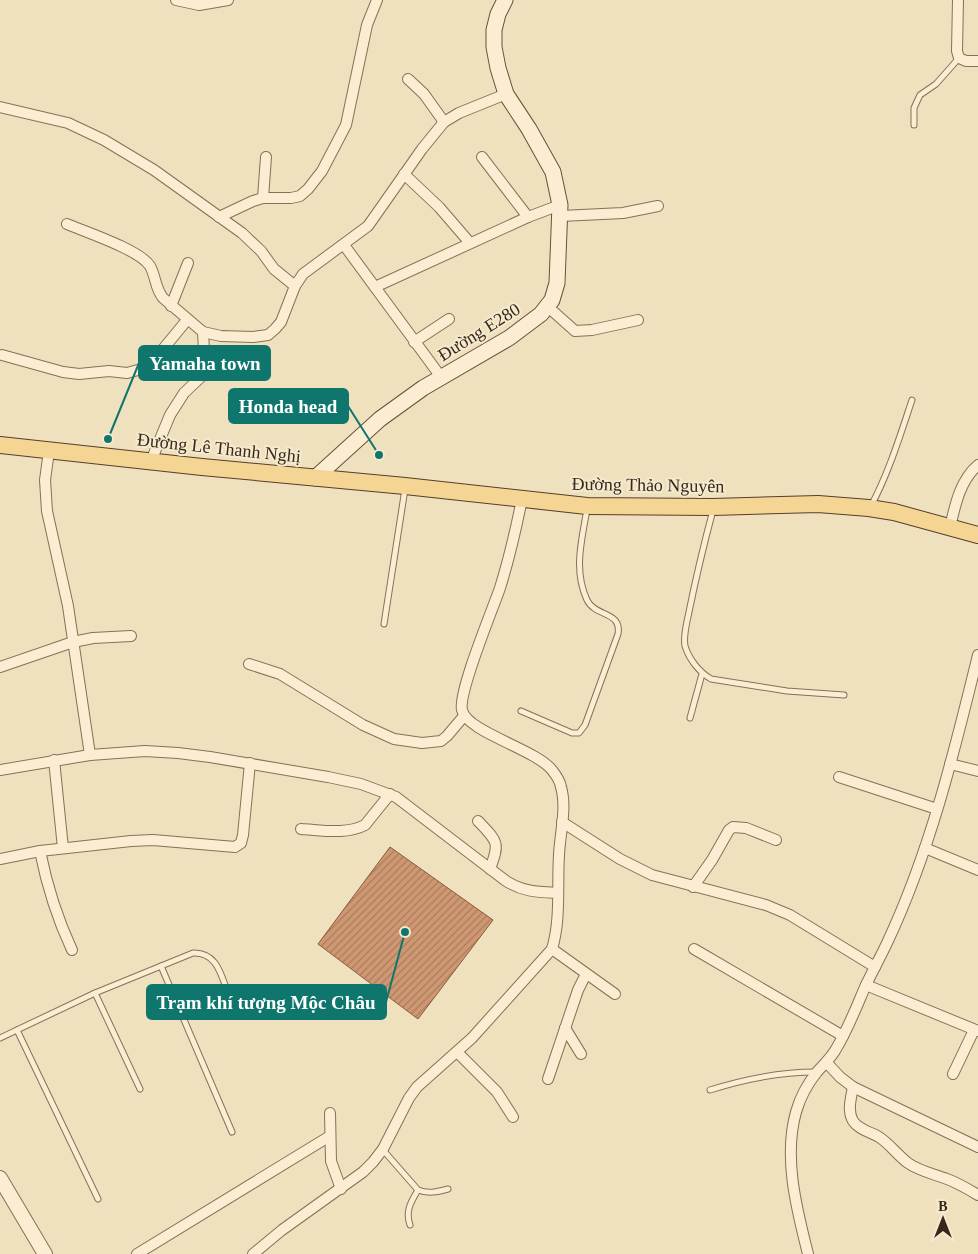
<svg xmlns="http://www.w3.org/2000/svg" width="978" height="1254" viewBox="0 0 978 1254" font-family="'Times New Roman',serif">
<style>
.building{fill:url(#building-hatch);stroke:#88593b}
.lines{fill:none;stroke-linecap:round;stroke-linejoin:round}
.service-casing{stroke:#887056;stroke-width:7}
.minor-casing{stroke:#887056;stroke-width:12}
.tertiary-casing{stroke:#887056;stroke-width:16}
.secondary-casing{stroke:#695139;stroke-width:17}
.primary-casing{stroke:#553e2b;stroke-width:18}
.service{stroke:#faedd1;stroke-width:5}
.minor{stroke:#faedd1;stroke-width:10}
.tertiary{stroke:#faedd1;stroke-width:14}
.secondary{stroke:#faedd1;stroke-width:15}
.primary{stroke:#f5d593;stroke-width:16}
.labels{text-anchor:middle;stroke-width:4;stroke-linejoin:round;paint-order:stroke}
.street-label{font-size:18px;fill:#37281b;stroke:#f6eace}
.leader{fill:none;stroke:#0f766e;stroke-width:2}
.callout-dot{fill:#0f766e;stroke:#f6eace;stroke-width:2}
.callout{fill:#0f766e;stroke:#0f766e;stroke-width:2}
.callout-label{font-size:19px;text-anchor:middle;font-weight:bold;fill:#fff}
</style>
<defs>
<pattern id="building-hatch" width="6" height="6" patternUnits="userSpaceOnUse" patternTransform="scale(1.25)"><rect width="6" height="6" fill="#cf9872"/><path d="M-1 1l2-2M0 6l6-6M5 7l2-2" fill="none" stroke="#a97c5d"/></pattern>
</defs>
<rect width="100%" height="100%" fill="#efe0be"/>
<path class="building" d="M390 847 493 920 418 1019 318 944Z"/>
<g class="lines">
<g class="service-casing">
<g id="service">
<path d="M914 125V108L920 95 936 84 959 58"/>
<path d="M871 506C889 472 900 436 912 400"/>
<path d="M713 510C704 544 696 577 689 612 687 622 683 635 685 646 689 659 699 672 711 679L787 691 844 695"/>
<path d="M384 624 405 489"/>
<path d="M521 711 572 733H579L585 725 618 634C622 611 595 617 587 600 573 570 582 539 587 509"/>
<path d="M690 718 702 674"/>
<path d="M161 966 232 1132"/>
<path d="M95 993 140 1089"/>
<path d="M17 1030 98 1199"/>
<path d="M0 1038 95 993 193 953C217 952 221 975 228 993"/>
<path d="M710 1090C745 1079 779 1072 816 1072"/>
<path d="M383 1150 418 1190C428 1194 437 1192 448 1189"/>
<path d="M410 1225C405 1211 411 1202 418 1190"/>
</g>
</g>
<g class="minor-casing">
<g id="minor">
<path d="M176 0 199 5 228 0"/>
<path d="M958 0 957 51 959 58 966 61H978"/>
<path d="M408 79 424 94 444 122"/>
<path d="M0 107 68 123 104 140 154 170 242 233 261 251 274 269 295 286"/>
<path d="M482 157 528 217"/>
<path d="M404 174 439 207 470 243"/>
<path d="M263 198 266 157"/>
<path d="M561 216 623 213 658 206"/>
<path d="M219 217 253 201 263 198H291L300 196 308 189 322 171 346 125 367 25 377 0"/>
<path d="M67 224C86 232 140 250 150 266 156 277 155 288 163 298L203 332 221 336 253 337 268 335 275 329 281 322 295 286 303 274 368 226 422 149 444 122 459 113 506 94"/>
<path d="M344 245 441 377"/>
<path d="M375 287 528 217 560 205"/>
<path d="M171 306 188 263"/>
<path d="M547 306 575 331 592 330 638 320"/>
<path d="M414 342 449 319"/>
<path d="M2 355 63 372 79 374 109 371 127 373 145 368 154 360 187 320"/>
<path d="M49 451 45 480 47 511 68 606 90 755"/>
<path d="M151 461 170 415 184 393 203 375 205 368 203 332"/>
<path d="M950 527C955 506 960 480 978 465"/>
<path d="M249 664 280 674 363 725 394 739 422 743 441 741 447 736 464 716"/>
<path d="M0 667 73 642 93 638 131 636"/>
<path d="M54 760 63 848"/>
<path d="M950 764 978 771"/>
<path d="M0 770 90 755 145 751 178 753 210 757 328 777 361 784 396 797 506 881C524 892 537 892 558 893"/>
<path d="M839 777 937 809"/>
<path d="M478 821C498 842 500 842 490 869"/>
<path d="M562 822 620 859 652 875 766 905 790 915 875 967"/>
<path d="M301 829C321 830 346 835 365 825L390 794"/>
<path d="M925 848 978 870"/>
<path d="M40 851C47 886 57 918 72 950"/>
<path d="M0 859 40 851 131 841 153 840 235 847 241 843 243 835 250 763"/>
<path d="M693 887 712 860 729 830 733 827 746 828 776 840"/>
<path d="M552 949 615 994"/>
<path d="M694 949 843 1036"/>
<path d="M866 985 978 1031"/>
<path d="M565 1028 581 1054"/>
<path d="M457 1052 497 1092 513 1117"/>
<path d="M827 1063 840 1077 853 1087 978 1147"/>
<path d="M953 1074 974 1030"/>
<path d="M548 1079 578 990 586 974"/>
<path d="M853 1087C851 1098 847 1111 853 1121 859 1130 871 1132 879 1137 890 1144 897 1155 908 1163 919 1171 934 1174 947 1179 958 1183 968 1189 978 1195"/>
<path d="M330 1113 331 1161 341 1189"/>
<path d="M137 1254 330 1136"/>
<path d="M253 1254 282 1230 363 1172 373 1162 383 1149 409 1098 417 1087 472 1038 552 949C561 919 557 886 559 855 560 833 567 808 561 787 560 781 556 775 552 770 535 749 467 732 462 710 458 692 492 611 500 588 509 559 516 529 522 499"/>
<path d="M808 1254C797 1210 783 1158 796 1112 800 1098 808 1083 817 1072 824 1064 831 1058 836 1049 848 1029 856 1008 865 987 872 972 880 958 887 943 930 852 954 753 978 655"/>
</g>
</g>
<g class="tertiary-casing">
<path id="tertiary" d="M0 1178 45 1254"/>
</g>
<g class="secondary-casing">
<path id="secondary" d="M315 478 380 419 423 388 509 338 541 314 552 300 557 283 560 205 553 172 529 129 506 94 498 68 494 47V30L498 14 505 0"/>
</g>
<g class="primary-casing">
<path id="primary" d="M0 445 202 467 405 486 587 506 713 507 818 504 869 508 894 512 978 535"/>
</g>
<use href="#service" class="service"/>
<use href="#minor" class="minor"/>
<use href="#tertiary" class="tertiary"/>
<use href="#secondary" class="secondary"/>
<use href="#primary" class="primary"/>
</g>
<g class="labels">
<g class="street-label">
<text transform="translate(479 332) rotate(-32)" y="6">Đường E280</text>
<text transform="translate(219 448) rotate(6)" y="6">Đường Lê Thanh Nghị</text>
<text transform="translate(648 485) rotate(1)" y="6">Đường Thảo Nguyên</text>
</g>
</g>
<path class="leader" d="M108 439L139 363M379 455L348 406M405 932L386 1002"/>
<g class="callout-dot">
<circle cx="108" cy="439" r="5"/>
<circle cx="379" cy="455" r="5"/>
<circle cx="405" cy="932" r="5"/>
</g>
<g class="callout">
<rect x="139" y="346" width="131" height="34" rx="5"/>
<rect x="229" y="389" width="119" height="34" rx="5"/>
<rect x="147" y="985" width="239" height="34" rx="5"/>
</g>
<g class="callout-label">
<text x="205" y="370">Yamaha town</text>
<text x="288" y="413">Honda head</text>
<text x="266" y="1009">Trạm khí tượng Mộc Châu</text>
</g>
<g transform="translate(943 1219)" stroke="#f6eace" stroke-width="4" paint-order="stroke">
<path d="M0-4L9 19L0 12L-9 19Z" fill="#37281b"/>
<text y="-8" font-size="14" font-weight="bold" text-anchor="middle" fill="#37281b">B</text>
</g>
</svg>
